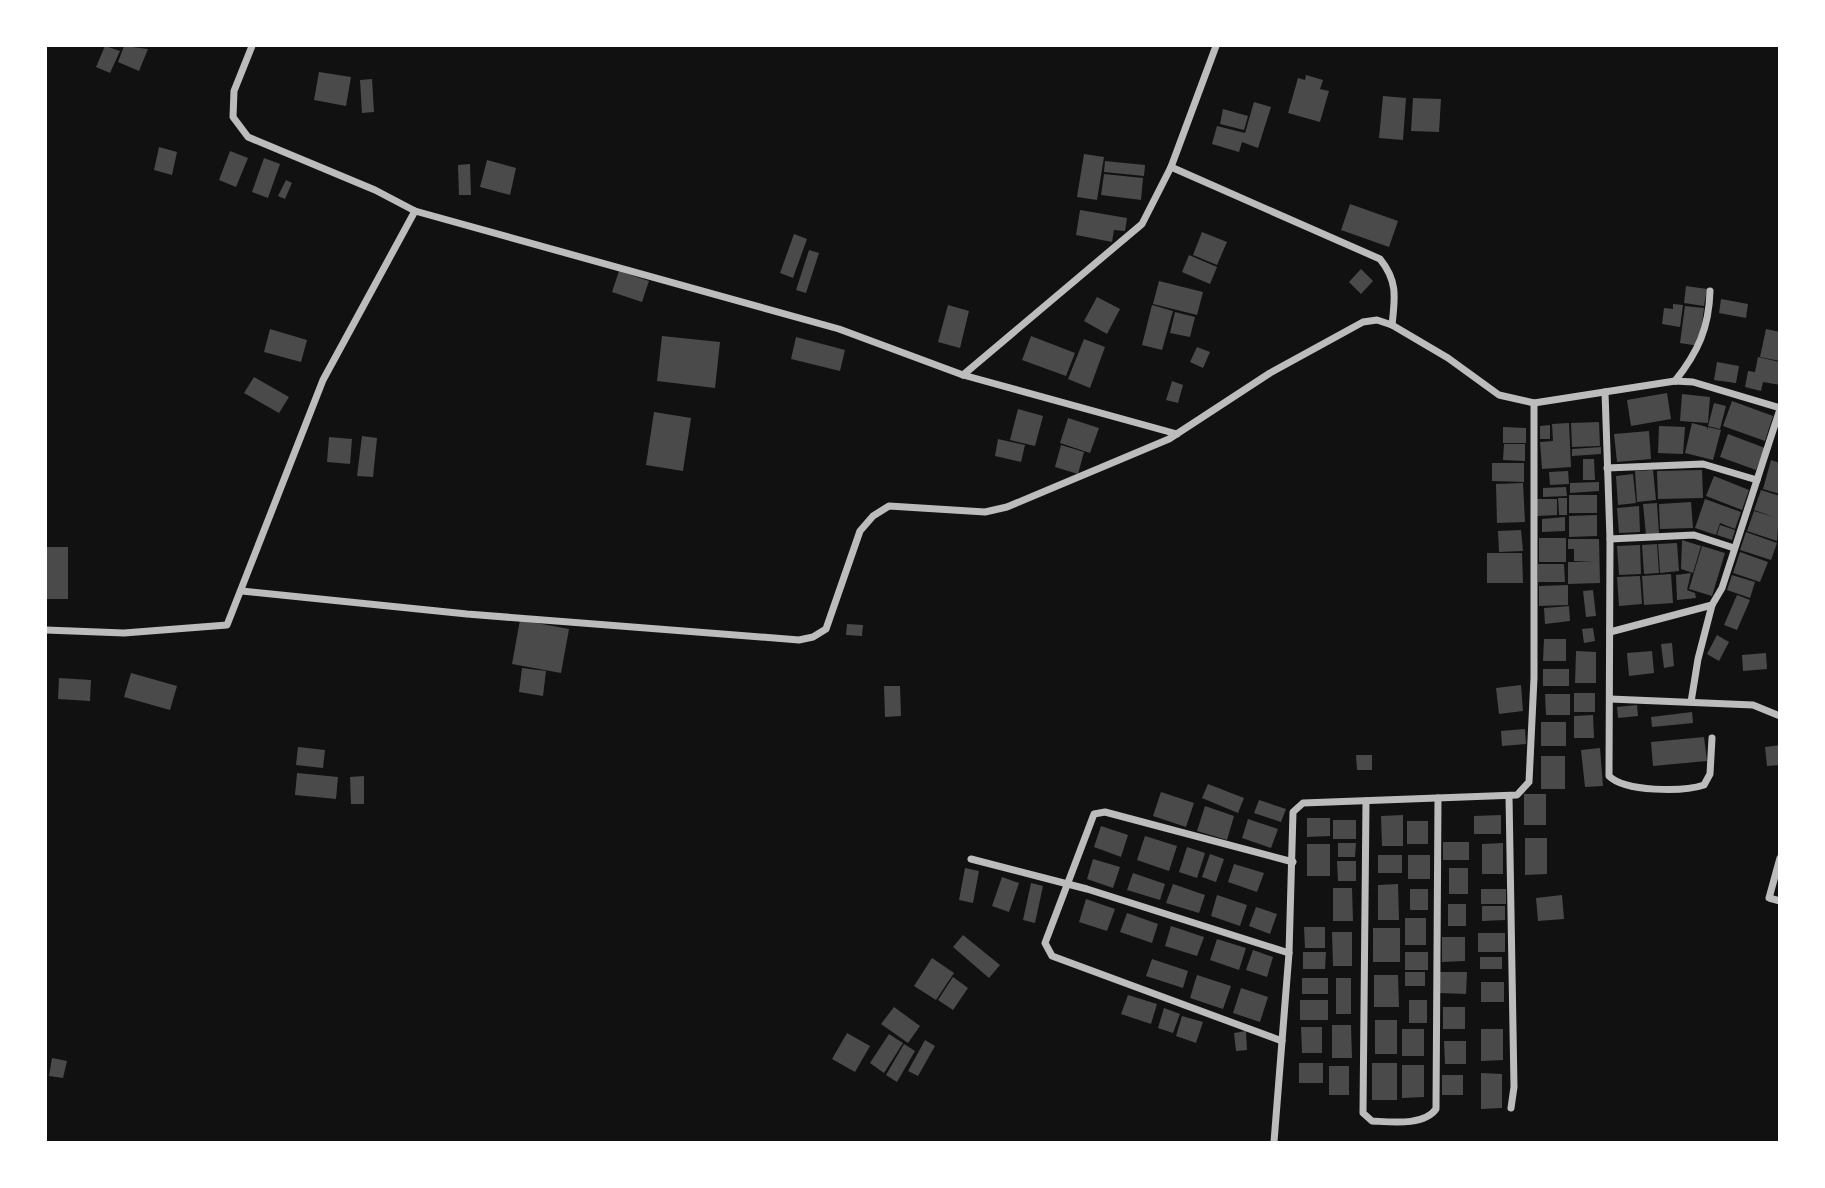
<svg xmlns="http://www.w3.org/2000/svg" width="1825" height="1188" viewBox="0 0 1825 1188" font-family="Quicksand,sans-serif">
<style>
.building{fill:#4a4a4a}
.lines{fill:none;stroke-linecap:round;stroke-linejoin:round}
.minor{stroke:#bcbcbc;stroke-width:7}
</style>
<rect width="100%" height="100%" fill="#111"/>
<g class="building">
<path d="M105 46 120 51 110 73 96 67Z"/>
<path d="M124 46 148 49 139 71 118 62Z"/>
<path d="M319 72 351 77 346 106 314 100Z"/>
<path d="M1306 75 1323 80 1320 89 1329 91 1320 122 1288 113 1298 78 1305 80Z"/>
<path d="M372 79 374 112 362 113 360 80Z"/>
<path d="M1383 96 1406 98 1403 140 1379 138Z"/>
<path d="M1413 98 1441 99 1439 132 1411 131Z"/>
<path d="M1254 102 1271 107 1258 148 1242 142 1239 152 1212 144 1217 126 1245 133Z"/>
<path d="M1223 109 1248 116 1244 130 1220 124Z"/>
<path d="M159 147 177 152 172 175 154 170Z"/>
<path d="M230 151 248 158 236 187 219 180Z"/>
<path d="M1084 154 1104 157 1097 200 1077 197Z"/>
<path d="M264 158 280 164 268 198 252 192Z"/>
<path d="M487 160 516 168 510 195 480 187Z"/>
<path d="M1105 161 1145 165 1144 176 1104 172Z"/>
<path d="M470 164 471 195H459L458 165Z"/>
<path d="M1104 174 1143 178 1141 200 1101 195Z"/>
<path d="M286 180 292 183 285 199 278 196Z"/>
<path d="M1350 204 1398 221 1389 247 1341 230Z"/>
<path d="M1080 210 1127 218 1125 231 1114 230 1112 242 1076 235Z"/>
<path d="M1202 232 1227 242 1217 265 1193 255Z"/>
<path d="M794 234 807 239 793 278 780 273Z"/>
<path d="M809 250 819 253 806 293 796 290Z"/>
<path d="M1189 255 1217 267 1210 284 1182 272Z"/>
<path d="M1361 269 1373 281 1361 294 1349 282Z"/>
<path d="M619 271 649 281 642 302 612 292Z"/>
<path d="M1159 281 1203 292 1197 315 1153 304Z"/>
<path d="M1686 286 1707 289 1704 306 1684 303Z"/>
<path d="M1097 297 1120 309 1107 334 1084 321Z"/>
<path d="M1721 299 1748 304 1746 318 1719 313Z"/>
<path d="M1673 304 1683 305 1680 327 1662 324 1664 308 1673 309Z"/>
<path d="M948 305 969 311 960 348 938 342Z"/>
<path d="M1152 305 1173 311 1162 350 1142 345Z"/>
<path d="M1685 306 1704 308 1699 346 1680 343Z"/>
<path d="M1175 312 1195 317 1190 337 1170 333Z"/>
<path d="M270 329 307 340 301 362 264 352Z"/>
<path d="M1766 329 1780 332V361L1760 357Z"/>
<path d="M662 336 720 342 715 388 657 381Z"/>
<path d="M1031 336 1075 353 1066 376 1022 360Z"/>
<path d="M796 337 845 350 840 371 791 359Z"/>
<path d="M1084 339 1105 347 1090 388 1068 379Z"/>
<path d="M1197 347 1210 352 1203 368 1190 362Z"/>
<path d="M1758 357 1780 362V385L1763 382 1761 391 1745 387 1748 371 1755 372Z"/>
<path d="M1717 362 1739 366 1736 383 1714 380Z"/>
<path d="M254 377 289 397 279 413 244 393Z"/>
<path d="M1172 381 1183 385 1178 403 1166 400Z"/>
<path d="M1667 393 1671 419 1631 426 1627 400Z"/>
<path d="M1682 394 1710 397 1708 423 1680 421Z"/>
<path d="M1732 401 1773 416 1765 441 1723 426Z"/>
<path d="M1714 403 1726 406 1720 429 1708 426Z"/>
<path d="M1018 409 1043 416 1035 446 1010 440Z"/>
<path d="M654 412 691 418 683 471 646 465Z"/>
<path d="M1068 418 1099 428 1090 453 1060 443Z"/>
<path d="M1599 422 1600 446 1572 447 1571 423Z"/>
<path d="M1569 423 1571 467 1542 469 1540 442 1553 441 1552 424Z"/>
<path d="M1692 423 1707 427V430L1708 427 1721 430 1713 460 1685 453Z"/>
<path d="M1550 425V439H1540V426Z"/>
<path d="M1659 426 1685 427 1683 454 1658 453Z"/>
<path d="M1503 427 1526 428V443H1503Z"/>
<path d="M1649 431 1651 459 1617 462 1614 434Z"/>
<path d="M1728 434 1765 448 1756 470 1720 457Z"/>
<path d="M362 436 377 438 373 477 357 476Z"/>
<path d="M329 437 352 439 350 464 327 462Z"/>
<path d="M998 439 1025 445 1021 462 995 456Z"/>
<path d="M1504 444H1525V461L1503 460Z"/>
<path d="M1061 445 1084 452 1078 474 1055 467Z"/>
<path d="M1601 447V454L1572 456V449Z"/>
<path d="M1583 459H1594L1595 480H1583Z"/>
<path d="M1771 460 1780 463V494L1763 489Z"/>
<path d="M1492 463H1524V482L1492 481Z"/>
<path d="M1653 470 1656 500 1637 502 1635 471Z"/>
<path d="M1702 470 1703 498 1658 499 1657 471Z"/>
<path d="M1568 471 1569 484 1550 485 1549 472Z"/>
<path d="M1633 474 1636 503 1618 505 1616 476Z"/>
<path d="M1714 476 1749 490 1742 510 1706 496Z"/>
<path d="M1599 482V491L1570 493V483Z"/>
<path d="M1523 483 1525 522 1497 523 1496 484Z"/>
<path d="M1566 487 1567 496 1543 497V488Z"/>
<path d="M1761 490 1780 496 1777 541 1747 531 1754 511 1774 517 1754 510Z"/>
<rect x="1569" y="495" width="28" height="18"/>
<path d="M1558 498H1567V515H1559Z"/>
<path d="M1536 499H1557V515L1537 516Z"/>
<path d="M1705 499 1741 512 1735 529 1720 523 1716 535 1695 528Z"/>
<path d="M1691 502 1693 528 1660 529 1659 504Z"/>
<path d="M1657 503 1659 534 1646 535 1643 504Z"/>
<path d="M1639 506 1640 532 1619 533 1617 508Z"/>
<path d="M1597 515V536L1569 537V516Z"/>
<path d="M1565 517V531L1542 532V519Z"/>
<path d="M1720 525 1735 530 1732 540 1717 535Z"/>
<path d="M1521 530 1523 551 1499 552 1498 531Z"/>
<path d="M1746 532 1777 543 1771 560 1740 550Z"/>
<rect x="1539" y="538" width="27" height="24"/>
<path d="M1568 539H1599L1600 583 1568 584V562H1593L1574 561V549H1568Z"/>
<path d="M1682 540 1701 546 1693 573 1681 569Z"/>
<path d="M1677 543 1679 571 1660 573 1658 544Z"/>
<path d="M1657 544 1659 573 1644 574 1642 545Z"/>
<path d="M1640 545 1641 574 1619 575 1617 546Z"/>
<path d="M1702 546 1725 553 1712 596 1689 589Z"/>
<rect x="46" y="547" width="22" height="52"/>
<path d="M1740 552 1768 562 1760 582 1733 573Z"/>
<path d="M1487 553H1522L1523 583H1487Z"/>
<path d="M1538 564H1564L1565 582H1538Z"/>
<path d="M1691 573 1687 590 1695 593 1696 598 1677 600 1676 575Z"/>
<path d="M1671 574 1673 603 1644 605 1642 576Z"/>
<path d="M1732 575 1755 582 1750 598 1727 590Z"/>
<path d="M1640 576 1642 604 1619 606 1617 577Z"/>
<path d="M1568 585V605L1539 606V586Z"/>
<path d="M1593 590 1596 616 1586 617 1583 591Z"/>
<path d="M1737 595 1750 600 1737 630 1724 625Z"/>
<path d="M1569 606 1570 621 1545 624 1544 608Z"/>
<path d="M520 620 569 629 561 673 512 664Z"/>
<path d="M847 624 863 625 862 636 846 635Z"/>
<path d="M1593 628 1595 641 1584 643 1582 629Z"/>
<path d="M1717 635 1729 642 1719 661 1707 654Z"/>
<path d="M1544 639H1566V661H1543Z"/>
<path d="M1672 643 1674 666 1664 668 1661 644Z"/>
<path d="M1576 651 1596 652V683H1575Z"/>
<path d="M1652 651 1654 673 1629 676 1627 653Z"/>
<path d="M1766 653 1767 669 1743 671 1742 655Z"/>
<path d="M522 668 546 671 543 696 519 692Z"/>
<rect x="1543" y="669" width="26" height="17"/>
<path d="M131 673 177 686 170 710 124 697Z"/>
<path d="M59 678 91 680 90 701 58 699Z"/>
<path d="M1521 685 1523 711 1499 714 1496 688Z"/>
<path d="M884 686H900L901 716 885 717Z"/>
<rect x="1574" y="693" width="21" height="19"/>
<path d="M1545 694H1570V715H1546Z"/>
<path d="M1637 705 1638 716 1618 718 1617 707Z"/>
<path d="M1692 712 1693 723 1652 727 1651 717Z"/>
<path d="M1593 715 1594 738H1574V716Z"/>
<rect x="1541" y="722" width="25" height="24"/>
<path d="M1525 729 1526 744 1502 746 1501 731Z"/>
<path d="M1704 737 1707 761 1653 766 1651 742Z"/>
<path d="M1780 745V765L1767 766 1765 747Z"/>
<path d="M298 747 325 750 323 768 296 765Z"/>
<path d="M1600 748 1603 786 1585 787 1581 750Z"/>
<path d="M1356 755H1372V770H1357Z"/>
<rect x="1541" y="756" width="24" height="33"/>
<path d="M297 773 338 777 336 799 295 795Z"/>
<path d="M364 776V804H351L350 777Z"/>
<path d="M1208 784 1244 798 1238 813 1202 798Z"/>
<path d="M1161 792 1194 803 1186 827 1153 816Z"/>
<rect x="1524" y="794" width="22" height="31"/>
<path d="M1259 800 1286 809 1281 822 1254 813Z"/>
<path d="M1205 806 1234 816 1227 840 1197 831Z"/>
<path d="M1403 815V846H1382L1381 816Z"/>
<path d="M1501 815V834H1474V816Z"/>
<path d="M1307 818H1330V836L1307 837Z"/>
<path d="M1248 819 1278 829 1271 848 1242 838Z"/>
<rect x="1333" y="820" width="23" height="19"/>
<rect x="1407" y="821" width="21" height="23"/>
<path d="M1101 826 1128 835 1121 857 1094 847Z"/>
<path d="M1145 836 1177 846 1169 871 1137 860Z"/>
<path d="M1525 838H1547V874L1525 875Z"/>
<rect x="1443" y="842" width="26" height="18"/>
<path d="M1338 843H1356L1355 857H1338Z"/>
<path d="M1503 843V874H1482V844Z"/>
<rect x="1307" y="844" width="23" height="32"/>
<path d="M1187 847 1205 853 1197 878 1179 872Z"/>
<path d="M1210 854 1224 859 1216 882 1202 877Z"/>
<rect x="1378" y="855" width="24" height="18"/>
<rect x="1408" y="855" width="22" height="24"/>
<path d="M1093 859 1120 867 1113 888 1087 879Z"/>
<path d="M1337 861H1356V881H1338Z"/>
<path d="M1234 864 1264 873 1257 892 1228 882Z"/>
<path d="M965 868 979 871 973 903 959 900Z"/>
<rect x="1449" y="868" width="19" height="26"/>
<path d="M1133 873 1165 884 1160 900 1127 890Z"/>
<path d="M1002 877 1019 883 1009 912 992 906Z"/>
<path d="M1031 883 1043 886 1035 923 1023 920Z"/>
<path d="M1173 884 1205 895 1199 913 1166 903Z"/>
<path d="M1398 884 1399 920H1378V885Z"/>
<path d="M1333 888H1352L1353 921H1333Z"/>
<rect x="1410" y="889" width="18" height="21"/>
<rect x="1481" y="889" width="25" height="15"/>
<path d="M1217 895 1247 905 1240 926 1211 916Z"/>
<path d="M1562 895 1564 919 1538 921 1536 898Z"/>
<path d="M1086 899 1115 909 1107 931 1079 922Z"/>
<rect x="1448" y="904" width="18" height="22"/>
<path d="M1482 906H1505V920L1482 921Z"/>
<path d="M1256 907 1277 914 1270 934 1249 926Z"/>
<path d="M1127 913 1158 924 1152 943 1120 932Z"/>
<rect x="1405" y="918" width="21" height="27"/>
<path d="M1171 926 1204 937 1197 956 1165 946Z"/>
<path d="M1304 927H1325V948H1305Z"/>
<rect x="1373" y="928" width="27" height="34"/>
<path d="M1332 932H1352V966H1333Z"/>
<rect x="1478" y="933" width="27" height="19"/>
<path d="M963 935 1000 965 989 978 953 947Z"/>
<path d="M1442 937H1465V961L1442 962Z"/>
<path d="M1217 939 1246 948 1239 970 1210 960Z"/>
<path d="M1253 950 1273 957 1267 977 1246 970Z"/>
<path d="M1303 952H1326L1325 969H1303Z"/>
<rect x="1405" y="952" width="23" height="18"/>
<rect x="1480" y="957" width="22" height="12"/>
<path d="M932 958 954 973 936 1000 914 986Z"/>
<path d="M1152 959 1188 971 1183 988 1146 976Z"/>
<rect x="1405" y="972" width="20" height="14"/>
<path d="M1440 972H1467L1466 994 1440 993Z"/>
<path d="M1197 975 1231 986 1223 1009 1190 998Z"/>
<path d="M1374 975H1398L1399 1007H1374Z"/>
<path d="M953 977 968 988 953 1010 938 1000Z"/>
<rect x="1302" y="978" width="26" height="16"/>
<rect x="1336" y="978" width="15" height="36"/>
<rect x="1481" y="982" width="23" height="20"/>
<path d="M1241 988 1268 997 1260 1022 1233 1013Z"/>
<path d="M1128 995 1157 1004 1151 1024 1121 1014Z"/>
<rect x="1300" y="1000" width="28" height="20"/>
<rect x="1409" y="1000" width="18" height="23"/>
<path d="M894 1007 920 1026 908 1043 881 1024Z"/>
<rect x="1443" y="1007" width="22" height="22"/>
<path d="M1164 1008 1180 1014 1173 1033 1158 1028Z"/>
<path d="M1182 1016 1203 1022 1196 1043 1176 1036Z"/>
<rect x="1375" y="1020" width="22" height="34"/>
<path d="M1332 1025H1351L1352 1058H1332Z"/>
<path d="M1301 1027H1322V1053H1302Z"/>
<rect x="1402" y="1029" width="22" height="27"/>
<path d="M1481 1029H1503V1060L1481 1061Z"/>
<path d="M1246 1031 1247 1050 1236 1051 1234 1033Z"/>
<path d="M847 1033 870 1046 855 1072 832 1059Z"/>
<path d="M889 1034 903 1043 884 1073 870 1063Z"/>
<path d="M925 1040 935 1046 918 1076 908 1071Z"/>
<path d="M1444 1041H1466V1064H1445Z"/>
<path d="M904 1044 915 1051 897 1082 886 1075Z"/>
<path d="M52 1058 67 1061 63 1078 49 1076Z"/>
<rect x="1299" y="1063" width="24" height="20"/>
<rect x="1372" y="1063" width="25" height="37"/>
<path d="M1402 1065H1424V1097L1402 1098Z"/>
<rect x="1329" y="1066" width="20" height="29"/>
<path d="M1481 1073 1502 1074V1108L1481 1109Z"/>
<rect x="1442" y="1075" width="21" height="20"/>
</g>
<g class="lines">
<g class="minor">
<path d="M252 46 234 91 233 117 248 137 375 190 415 211 839 329 963 375 1177 434"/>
<path d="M1171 167 1380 259C1398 281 1395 298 1392 325"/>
<path d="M963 375 1142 224 1171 167 1216 46"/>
<path d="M1675 381C1698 352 1709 328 1710 291"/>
<path d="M1605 392 1610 539 1609 776C1625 792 1683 792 1704 785L1710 774 1712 738"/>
<path d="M1607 468 1703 464 1757 480"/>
<path d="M1610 539 1694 535 1734 548"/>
<path d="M242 591 467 614 799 640 813 637 826 629 860 531 873 516 889 506 985 512 1007 507 1169 439 1270 373 1363 322 1377 320 1392 325 1448 358 1499 395 1534 403 1675 381 1693 382 1780 408"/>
<path d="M46 630 124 633 227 625 323 380 415 211"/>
<path d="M1610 632 1712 605 1722 588 1780 409"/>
<path d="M1610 699 1753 705 1780 716"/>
<path d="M1691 702 1698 659 1712 605"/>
<path d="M1509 796 1514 1087 1511 1108"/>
<path d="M1366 801 1363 1113 1372 1121C1392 1122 1424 1126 1436 1109L1438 798"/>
<path d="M1780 858 1769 898 1780 901"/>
<path d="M971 859 1087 889 1289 953"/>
<path d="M1282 1041 1052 956 1045 943 1094 814 1105 812 1293 862"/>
<path d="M1274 1142 1289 953 1293 812 1303 803 1517 795 1529 782 1534 678V403"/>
</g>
</g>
<rect width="1825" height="1188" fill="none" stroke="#ffffff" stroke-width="94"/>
</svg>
